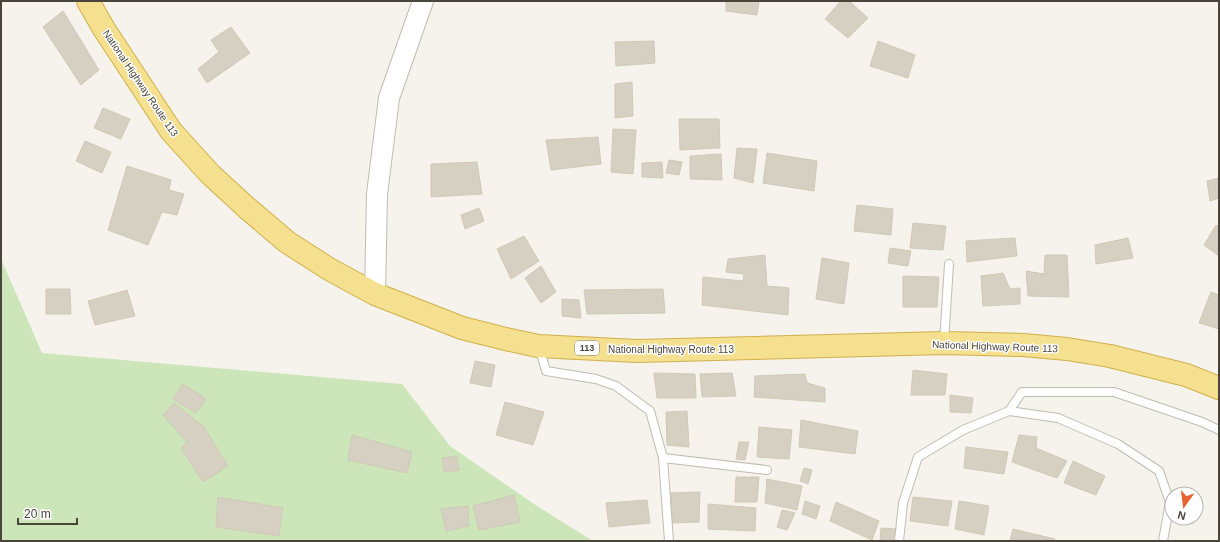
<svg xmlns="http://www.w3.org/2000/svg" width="1220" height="542" viewBox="0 0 1220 542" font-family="Helvetica,sans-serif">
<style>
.green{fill:#cce5b9}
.building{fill:#d5d0c2;stroke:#d0c9b6}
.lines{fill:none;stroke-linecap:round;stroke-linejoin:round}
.service-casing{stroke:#c0bcaf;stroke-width:10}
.tertiary-casing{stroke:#c0bcaf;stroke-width:22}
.trunk-casing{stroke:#d1af4a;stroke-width:24}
.service{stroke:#fff;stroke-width:8}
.tertiary{stroke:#fff;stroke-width:20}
.trunk{stroke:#f4e08f;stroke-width:22}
.labels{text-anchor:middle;stroke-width:3;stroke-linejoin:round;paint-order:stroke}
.shield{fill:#fff;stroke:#807d75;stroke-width:1}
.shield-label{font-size:9px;font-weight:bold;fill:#49453a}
.street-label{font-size:10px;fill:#49453a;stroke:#fff}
</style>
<rect width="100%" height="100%" fill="#f5f3ec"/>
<path class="green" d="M1 259 42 353 402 384 450 446 537 506 593 541H1Z"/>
<g class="building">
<path d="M726 1H759L757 15 726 11Z"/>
<path d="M841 1H849L868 18 848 38 825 19Z"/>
<path d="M63 11 99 70 81 85 43 27Z"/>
<path d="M231 27 250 53 207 83 198 69 219 52 211 40Z"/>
<path d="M654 41 655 63 616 66 615 42Z"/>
<path d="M878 41 915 55 908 78 870 66Z"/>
<path d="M632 82 633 116 615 118V84Z"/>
<path d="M103 108 130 119 121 139 94 128Z"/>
<path d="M679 119H719L720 148 680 150Z"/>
<path d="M613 129 636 130 633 174 611 172Z"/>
<path d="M598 137 601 164 551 170 546 140Z"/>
<path d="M85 141 111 152 102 173 76 161Z"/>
<path d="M737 148 757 149 753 183 734 178Z"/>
<path d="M767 153 817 161 814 191 763 183Z"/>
<path d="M721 154 722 180 690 179V156Z"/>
<path d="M669 160 682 162 679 175 666 173Z"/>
<path d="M477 162 482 194 431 197V164Z"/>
<path d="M662 162 663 178 642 177V163Z"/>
<path d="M127 166 171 180 169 190 184 194 177 215 162 212 148 245 108 230Z"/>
<path d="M1219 178V198L1210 201 1207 181Z"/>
<path d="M857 205 893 209 891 235 854 231Z"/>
<path d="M479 208 484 221 465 229 461 215Z"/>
<path d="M913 223 946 226 943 250 910 248Z"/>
<path d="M1216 225 1219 227V256L1204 245Z"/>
<path d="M524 236 539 261 511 279 497 249Z"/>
<path d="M1015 238 1017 256 967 262 966 241Z"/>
<path d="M1128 238 1133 258 1096 264 1095 245Z"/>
<path d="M890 248 911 251 908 266 888 263Z"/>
<path d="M765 255 767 286 789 288 788 315 702 305 703 277 743 281 744 274 726 272 728 259Z"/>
<path d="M1045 255H1067L1069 297 1028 296 1026 271 1044 274Z"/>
<path d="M822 258 849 263 844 304 816 299Z"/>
<path d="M541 266 556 292 541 303 525 278Z"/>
<path d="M1003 273 1010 289 1020 288V304L983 306 981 276Z"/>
<path d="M903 276 939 277 937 307H903Z"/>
<path d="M46 289H70L71 314H46Z"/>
<path d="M663 289 665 313 587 314 584 290Z"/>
<path d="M127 290 135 316 95 325 88 301Z"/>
<path d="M1211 292 1219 295V329L1199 323Z"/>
<path d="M562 299 579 300 581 318 562 316Z"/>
<path d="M475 361 495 365 491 387 470 383Z"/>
<path d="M913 370 947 374 945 395H911Z"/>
<path d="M654 373 695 374 696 398H657Z"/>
<path d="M732 373 736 396 702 397 700 374Z"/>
<path d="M805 374 807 383 825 388V402L754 397 755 376Z"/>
<path d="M183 384 206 399 196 413 173 399Z"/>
<path d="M950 395 973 398 971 413 950 412Z"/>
<path d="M505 402 544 412 533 445 496 435Z"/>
<path d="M174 403 204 427 228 466 203 482 181 448 187 442 163 415Z"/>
<path d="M687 411 689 447 667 445 666 412Z"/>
<path d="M801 420 858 431 855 454 799 447Z"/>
<path d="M759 427 792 430 789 459 757 457Z"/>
<path d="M352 435 412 452 407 473 348 460Z"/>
<path d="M1019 435 1037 437 1036 448 1067 461 1057 478 1012 462Z"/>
<path d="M739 442H749L745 460 736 459Z"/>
<path d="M966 447 1008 452 1004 474 964 468Z"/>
<path d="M457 456 459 470 444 472 442 458Z"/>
<path d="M1073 461 1105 476 1096 495 1064 483Z"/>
<path d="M804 468 812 470 808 484 800 481Z"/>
<path d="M736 477H759L757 502H735Z"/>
<path d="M767 479 802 486 797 510 765 503Z"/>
<path d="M700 492 699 522 672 523 671 493Z"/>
<path d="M514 495 520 522 479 530 473 506Z"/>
<path d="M218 497 283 508 279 536 216 527Z"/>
<path d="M913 497 952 501 948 526 910 521Z"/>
<path d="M647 500 650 523 609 527 606 503Z"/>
<path d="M805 501 820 506 816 519 802 514Z"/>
<path d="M959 501 989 506 984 535 955 529Z"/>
<path d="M836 502 879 521 872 540 830 521Z"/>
<path d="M708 504 756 508 755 531 708 529Z"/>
<path d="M468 506 469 526 446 531 441 509Z"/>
<path d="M782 510 795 513 787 530 777 527Z"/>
<path d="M881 528 896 529 893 541H880Z"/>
<path d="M1013 529 1055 539 1054 541H1010Z"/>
</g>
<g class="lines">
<g class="service-casing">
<g id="service">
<path d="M944 343 949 264"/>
<path d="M539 347 546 371 596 379 616 386 650 411 663 458 669 541"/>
<path d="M1009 411 1022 392H1114L1202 422 1219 430"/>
<path d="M663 458 767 470"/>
<path d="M899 541 903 503 918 457 963 430 1009 411 1058 418 1118 444 1159 471 1170 502 1163 541"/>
</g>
</g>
<g class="tertiary-casing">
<path id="tertiary" d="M375 294 377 194 389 98 423 1"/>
</g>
<g class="trunk-casing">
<path id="trunk" d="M88 1 104 29 171 131 210 174 247 208 287 242 329 269 375 294 462 328 510 340 538 346 637 351 944 343 1023 345 1067 349 1110 356 1186 375 1219 388"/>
</g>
<use href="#service" class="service"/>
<use href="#tertiary" class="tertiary"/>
<use href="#trunk" class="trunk"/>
</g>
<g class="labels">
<rect class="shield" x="575" y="341" width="24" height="14" rx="3"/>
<g class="shield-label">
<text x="587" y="351">113</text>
</g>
<g class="street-label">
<text transform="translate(141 83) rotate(56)" y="4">National Highway Route 113</text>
<text transform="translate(995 346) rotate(2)" y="4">National Highway Route 113</text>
<text x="671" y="353">National Highway Route 113</text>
</g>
</g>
<rect width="1220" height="542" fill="none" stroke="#49453a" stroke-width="4"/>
<g transform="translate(1184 506) rotate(194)"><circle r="19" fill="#ffffff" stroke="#b6b5b0"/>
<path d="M0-3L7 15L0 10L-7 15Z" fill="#e86130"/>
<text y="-6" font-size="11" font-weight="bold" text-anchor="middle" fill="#49453a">N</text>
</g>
<path d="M18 518v6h59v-6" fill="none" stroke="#49453a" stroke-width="2"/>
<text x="24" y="518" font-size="12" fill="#49453a" stroke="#ffffff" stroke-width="3" paint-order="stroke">20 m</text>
</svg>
